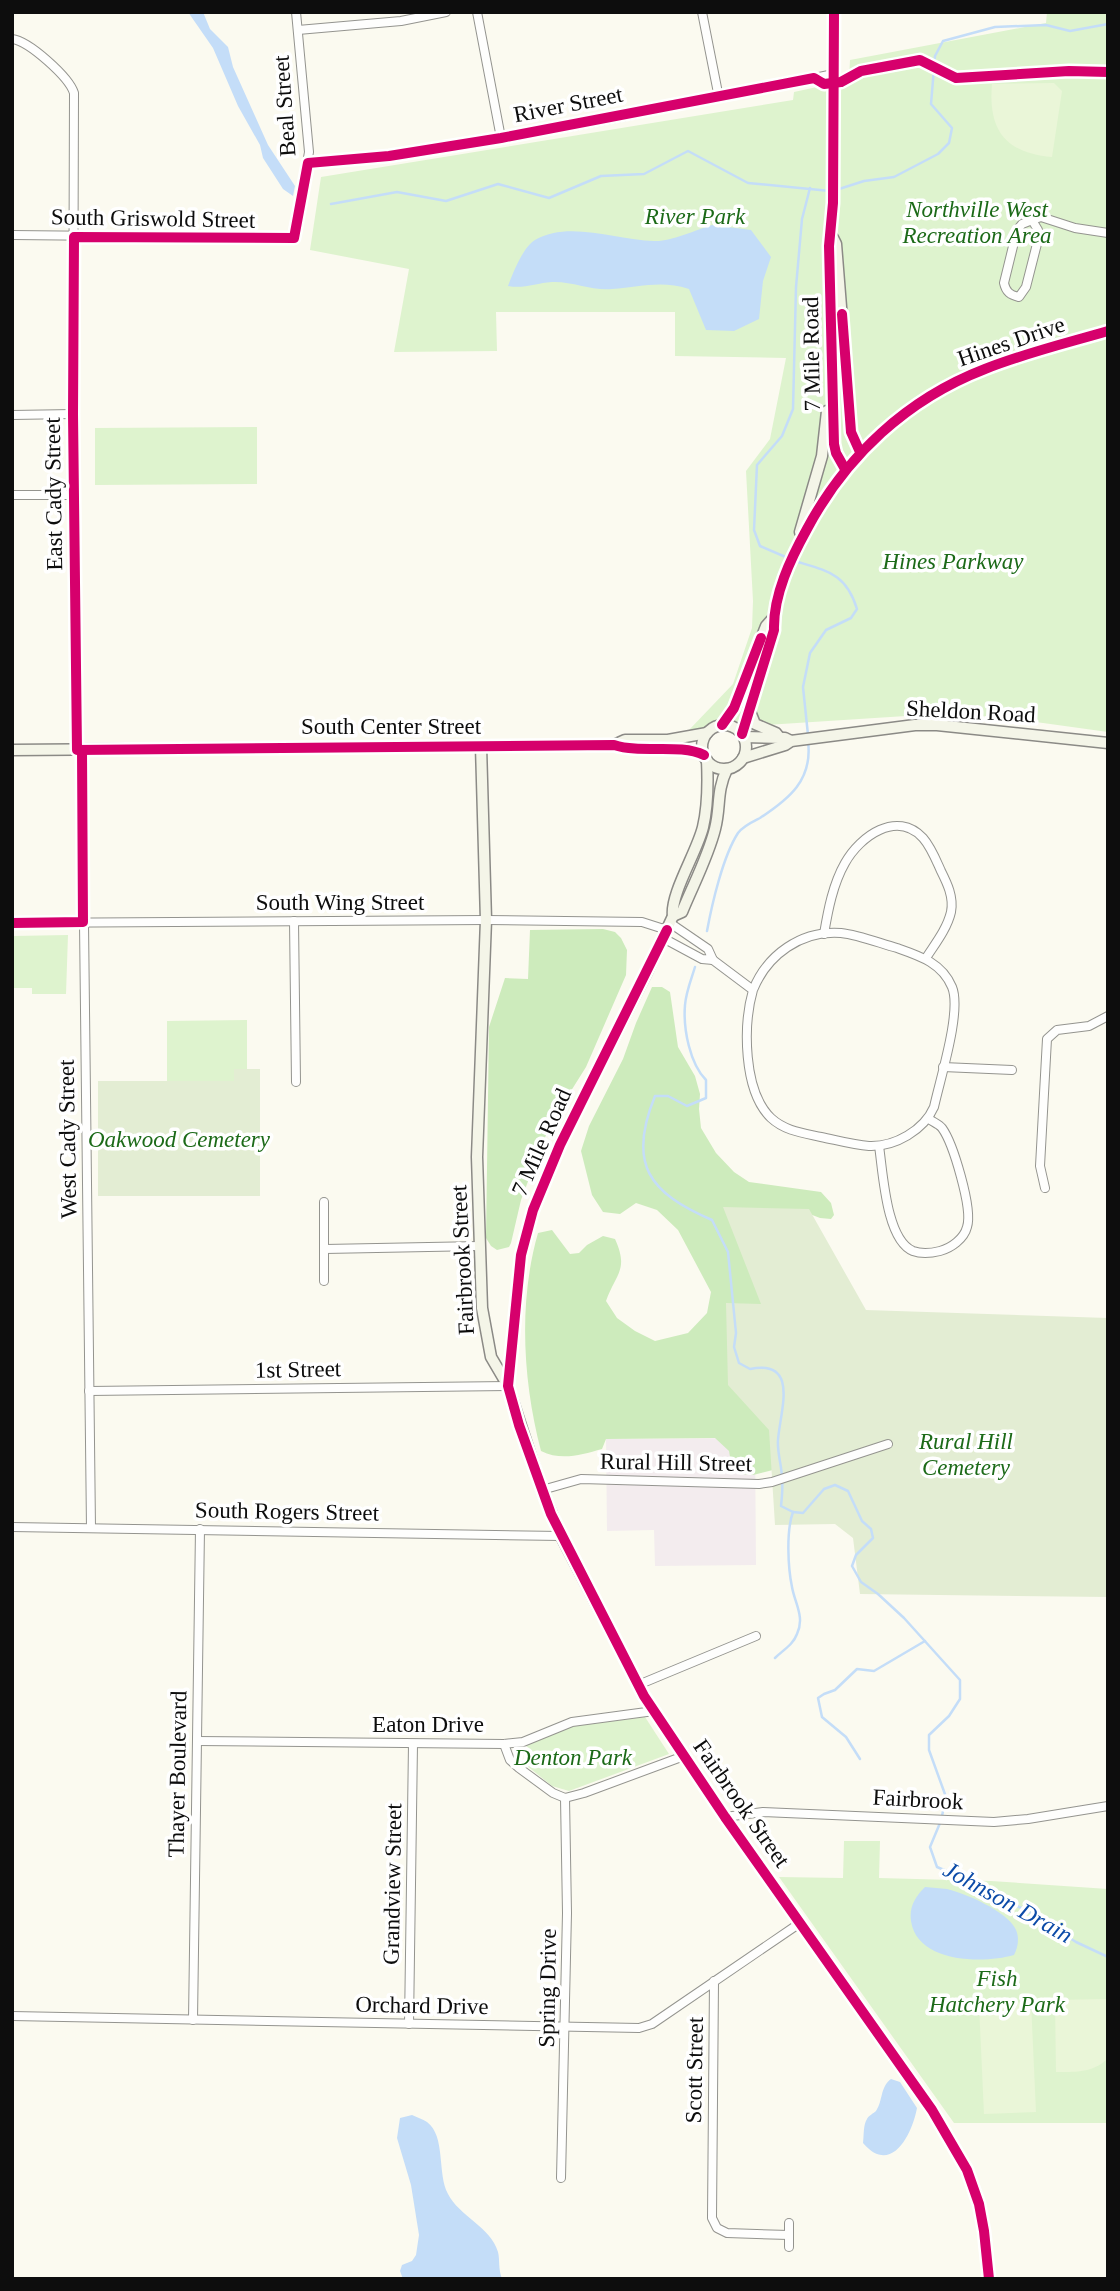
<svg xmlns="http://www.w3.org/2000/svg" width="1120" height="2291" viewBox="0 0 1120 2291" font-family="'Times New Roman',serif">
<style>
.industrial{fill:#f3ecee}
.green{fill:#def3ce}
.forest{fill:#cdebbc}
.cemetery{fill:#e3edd3}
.pitch{fill:#eaf6d8}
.water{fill:#c4ddf8}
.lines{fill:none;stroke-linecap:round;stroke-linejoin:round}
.stream{stroke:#c4ddf8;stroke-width:2.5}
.street-casing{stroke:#94948f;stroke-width:10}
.secondary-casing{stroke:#8b8a86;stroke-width:13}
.street{stroke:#fefefd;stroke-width:8}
.secondary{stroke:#f4f5e8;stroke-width:10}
.cycleway-casing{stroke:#fff;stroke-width:15}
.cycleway{stroke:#d6006c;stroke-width:10}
.labels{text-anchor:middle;stroke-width:7;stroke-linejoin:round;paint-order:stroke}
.street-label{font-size:23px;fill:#0d0d0d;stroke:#fff}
.park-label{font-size:23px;font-style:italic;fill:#1c6a18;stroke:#fff}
.water-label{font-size:24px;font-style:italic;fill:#0c4ba8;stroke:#fff}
</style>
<rect width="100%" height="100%" fill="#fbfaf0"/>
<path class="industrial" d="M755 1438 756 1565 655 1566 654 1530 607 1531 606 1439Z"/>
<g class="green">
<path d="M1047 12H1108V732L999 717 937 714 689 730 733 684 752 628 753 601 746 471 770 439 786 358 675 356V312H496L497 351 394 352 409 269 310 250 321 177 793 100 794 92 849 80 850 60 1046 23Z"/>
<path d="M257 427V484L95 485V428Z"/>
<path d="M68 935 66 994H32V988H14L13 936Z"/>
<path d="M247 1020V1069H235L234 1081H167V1021Z"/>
<path d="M645 1717 669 1754 569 1791 552 1786 526 1765 525 1756 527 1745 567 1727Z"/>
<path d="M844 1841H880L879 1878 991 1881 1108 1889V2123H954L779 1877 843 1878Z"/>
</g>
<g class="forest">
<path d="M603 929 615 932 621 938 627 950 626 975 586 1067 554 1118 542 1144 521 1200 511 1243 509 1247 497 1250 491 1246 486 1238 489 1027 505 978 528 979 530 930Z"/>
<path d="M652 987H662L670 992 678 1047 695 1076 700 1094 699 1109 701 1128 716 1153 734 1172 749 1182 821 1192 831 1203 834 1215 831 1219 820 1218 802 1211 848 1451 753 1475 741 1474 732 1469 729 1451 715 1438 606 1439 602 1449C581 1455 561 1461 541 1451 523 1382 518 1303 538 1233L552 1230 570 1254 579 1253 587 1245 603 1236 615 1239C629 1270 616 1273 606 1301L617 1318 635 1331 655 1341 688 1333 707 1313 711 1292 678 1230 657 1210 636 1203 620 1214 603 1212 592 1195 581 1151 589 1126 623 1059 636 1023Z"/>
</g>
<g class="cemetery">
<path d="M234 1069H260V1196H98V1081H234Z"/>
<path d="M723 1207 809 1209 866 1310 1108 1318V1597L860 1594 853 1538 835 1524 775 1525 769 1430 728 1385 726 1303 761 1304Z"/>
</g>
<g class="pitch">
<path d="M1054 83 1062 91 1052 157C1005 153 988 130 992 84Z"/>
<path d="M1108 1999V2058C1094 2073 1075 2072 1056 2072L1055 2000Z"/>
<path d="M1031 2002 1036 2112 984 2114 979 2004Z"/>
</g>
<g class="water">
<path d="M188 12H203L210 29 228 47 233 67 268 145 295 186 293 196 283 189 263 158 260 145 238 106 213 48Z"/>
<path d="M712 225 751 230 771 257 763 281 759 319 734 331 706 330 689 289C661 280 641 287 612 289 592 291 572 281 552 282 536 283 524 289 508 286 513 273 523 247 535 240 568 220 618 240 654 241 670 242 696 230 712 225Z"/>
<path d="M925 1887C932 1888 940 1888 947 1889 965 1893 1006 1911 1015 1928 1020 1937 1018 1947 1014 1955 983 1964 917 1963 911 1921 909 1907 915 1897 925 1887Z"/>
<path d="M891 2079 900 2082 917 2108C912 2135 891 2176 863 2143 864 2136 863 2125 867 2119 868 2116 874 2113 876 2111 883 2101 880 2087 891 2079Z"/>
<path d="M412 2115C416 2117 423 2119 427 2122 446 2136 437 2174 448 2194 459 2216 491 2227 498 2252 500 2260 498 2268 502 2279H403L400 2271 402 2265 412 2261 416 2255 419 2235 411 2185 397 2138 400 2118Z"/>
</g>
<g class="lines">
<g class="stream">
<path d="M836 190 864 181 894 177 938 154 949 143 952 128 931 104 935 56 943 41 995 27 1046 25 1070 31 1108 24"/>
<path d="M331 204 397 192 446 201 498 184 549 198 601 176 644 174 688 151 748 183 830 191"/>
<path d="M788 558 760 546 754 530 757 465 782 436 793 409 796 287 802 219 810 188"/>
<path d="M795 561C827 571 846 573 857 609L851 618 826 630 810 653 803 687 808 735"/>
<path d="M707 931C712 904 723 856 738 833 743 826 752 822 760 818 789 799 813 780 808 741"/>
<path d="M695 967C691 980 686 992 685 1005 683 1029 690 1064 706 1080V1098L687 1106 668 1096H655C627 1164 649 1193 712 1220L728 1252 736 1333 734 1347 739 1363 750 1369C800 1359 780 1411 778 1440 777 1453 782 1466 782 1479 783 1488 782 1497 781 1506L793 1512 803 1513 824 1489 835 1485 848 1491 862 1521 871 1529 873 1538 856 1555 852 1566 861 1582 878 1594 904 1618 960 1680V1699L949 1716 929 1735V1750L946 1797 942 1816"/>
<path d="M775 1658C783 1650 793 1645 797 1634 805 1617 795 1604 792 1587 788 1568 786 1531 793 1512"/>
<path d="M860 1759 846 1737 822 1717 818 1698 824 1694 835 1690 857 1669 874 1671 925 1641"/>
<path d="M940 1823 930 1847 937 1867 992 1890 1003 1900 1026 1910 1076 1942 1108 1957"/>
</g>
<g class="street-casing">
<g id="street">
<path d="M477 12 501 138"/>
<path d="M702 12 719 98"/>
<path d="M298 30 401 21 446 12"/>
<path d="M12 39C29 41 69 77 74 93L73 414 77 750"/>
<path d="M308 163C485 149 660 109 834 74"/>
<path d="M1032 220 1038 230 1039 236 1026 287 1019 297C1010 295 1006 292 1004 283L1017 230 1022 224Z"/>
<path d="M1032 220 1041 217 1075 228 1108 233"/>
<path d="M12 235 294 238 309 152 296 12"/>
<path d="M12 415 73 414"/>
<path d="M12 495H74"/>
<path d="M82 750 91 1528"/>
<path d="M294 921 296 1082"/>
<path d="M12 923 486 920 642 922 667 930"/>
<path d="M824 934C828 910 833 884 845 863 860 836 897 810 923 838 931 847 936 860 941 871 947 883 954 897 951 912 947 929 935 944 926 958"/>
<path d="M663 938 702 959 713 960 708 949 670 923"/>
<path d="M713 960 753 990C743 1025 743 1091 771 1118 785 1131 803 1133 821 1137 836 1140 853 1145 869 1146 895 1147 924 1130 934 1107 940 1079 962 1011 952 987 942 963 920 956 897 948 879 943 859 935 841 933 801 930 767 955 753 990"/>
<path d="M943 1067 1012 1070"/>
<path d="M879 1146C883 1172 886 1240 913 1251 921 1254 932 1253 940 1251 951 1248 964 1239 967 1227 973 1209 953 1143 942 1128 939 1124 933 1122 929 1119"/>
<path d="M1045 1188 1040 1166 1047 1039 1057 1030 1089 1026 1108 1016"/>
<path d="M325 1249 480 1246"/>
<path d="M324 1281V1202"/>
<path d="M89 1391 508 1386"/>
<path d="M542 1490 581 1479 759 1484 772 1482 888 1444"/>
<path d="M12 1527 561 1536"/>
<path d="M638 1685 756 1636"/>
<path d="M197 1741 504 1744 523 1742 572 1722 654 1711"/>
<path d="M504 1744 510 1760 519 1768 553 1793 565 1798 584 1793 684 1756"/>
<path d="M725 1817 763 1812 994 1822 1028 1819 1108 1806"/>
<path d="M714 1981 712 2218 717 2228 727 2233 789 2235"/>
<path d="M12 2016 639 2028 652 2024 800 1923"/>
<path d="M193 2020 200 1529"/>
<path d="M409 2024 413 1744"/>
<path d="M561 2178 567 1913 565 1798"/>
<path d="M789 2247V2223"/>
</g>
</g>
<g class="secondary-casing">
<g id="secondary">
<path d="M834 12 833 203 829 246 834 444 836 453 845 469"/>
<path d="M833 238 836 244 851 432 860 452"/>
<path d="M800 532 822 456 827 411"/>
<path d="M749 709 755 724 776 733 780 738"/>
<path d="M722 725 734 708 766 626 774 617"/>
<circle cx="724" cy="747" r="22"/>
<path d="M742 734 774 630C773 595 791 558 807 529 846 456 907 399 985 369 1025 353 1067 343 1108 331"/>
<path d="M744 737 785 738 791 741"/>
<path d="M614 745 625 740H668L707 733"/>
<path d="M481 746 486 920 477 1157 482 1308 491 1357 508 1386 542 1490 561 1536 644 1696 725 1817 932 2110 967 2170 979 2204 984 2231 989 2279"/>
<path d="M12 750 614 745C642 754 679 743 704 755"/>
<path d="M743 758 785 745 791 741 915 725H937L1108 743"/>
<path d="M673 916 682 912C693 885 708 857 715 829 721 806 716 792 727 769"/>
<path d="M508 1386 521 1255 533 1210 560 1145 647 972 673 916C670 894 697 852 703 827 708 806 708 781 707 760"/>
</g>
</g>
<use href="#street" class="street"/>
<use href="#secondary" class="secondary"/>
<g class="cycleway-casing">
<g id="cycleway">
<path d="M834 12 833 203 829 246 834 444 836 453 845 469"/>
<path d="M842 314 851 432 860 452"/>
<path d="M722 725 734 708 761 638"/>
<path d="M742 734 774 630C773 595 791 558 807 529 846 456 907 399 985 369 1025 353 1067 343 1108 331"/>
<path d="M704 755C679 743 642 754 614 745L77 750 73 414 74 237 294 238 308 163 389 156 501 138 814 78 824 84 841 82 861 71 920 60 956 78 1069 71 1108 72"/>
<path d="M12 923 83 922 82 750"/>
<path d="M667 930 560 1145 533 1210 521 1255 508 1386 519 1425 551 1514 644 1696 725 1817 932 2110 967 2170 979 2204 984 2231 989 2279"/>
</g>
</g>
<use href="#cycleway" class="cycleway"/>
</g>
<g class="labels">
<g class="street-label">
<text transform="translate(568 104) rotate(-11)" y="8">River Street</text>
<text transform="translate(284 106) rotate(-94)" y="8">Beal Street</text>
<text transform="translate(153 218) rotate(1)" y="8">South Griswold Street</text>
<text transform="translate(1011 341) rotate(-19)" y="8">Hines Drive</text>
<text transform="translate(811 354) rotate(-91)" y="8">7 Mile Road</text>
<text transform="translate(53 494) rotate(-91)" y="8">East Cady Street</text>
<text transform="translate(971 711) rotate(3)" y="8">Sheldon Road</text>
<text x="391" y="734">South Center Street</text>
<text x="340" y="910">South Wing Street</text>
<text transform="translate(67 1139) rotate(-91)" y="8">West Cady Street</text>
<text transform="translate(541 1142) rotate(-66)" y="8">7 Mile Road</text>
<text transform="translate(462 1260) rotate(-93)" y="8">Fairbrook Street</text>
<text transform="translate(298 1369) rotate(-1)" y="8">1st Street</text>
<text transform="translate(676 1462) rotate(1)" y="8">Rural Hill Street</text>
<text transform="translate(287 1511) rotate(1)" y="8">South Rogers Street</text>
<text x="428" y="1732">Eaton Drive</text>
<text transform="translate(177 1774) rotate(-89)" y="8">Thayer Boulevard</text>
<text transform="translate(918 1799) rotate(3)" y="8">Fairbrook</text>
<text transform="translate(742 1803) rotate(55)" y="8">Fairbrook Street</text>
<text transform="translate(392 1884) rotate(-89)" y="8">Grandview Street</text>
<text transform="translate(547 1988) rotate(-89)" y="8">Spring Drive</text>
<text transform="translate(422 2005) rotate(1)" y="8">Orchard Drive</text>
<text transform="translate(694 2070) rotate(-89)" y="8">Scott Street</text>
</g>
<g class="park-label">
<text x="977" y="217">Northville West<tspan x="977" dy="26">Recreation Area</tspan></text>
<text x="695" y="224">River Park</text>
<text x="953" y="569">Hines Parkway</text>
<text x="179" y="1147">Oakwood Cemetery</text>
<text x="966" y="1449">Rural Hill<tspan x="966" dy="26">Cemetery</tspan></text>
<text x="573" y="1765">Denton Park</text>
<text x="997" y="1986">Fish<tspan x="997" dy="26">Hatchery Park</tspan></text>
</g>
<g class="water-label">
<text transform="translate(1008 1902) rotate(29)" y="8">Johnson Drain</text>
</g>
</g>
<rect width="1120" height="2291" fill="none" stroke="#0d0d0d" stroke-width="28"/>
</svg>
